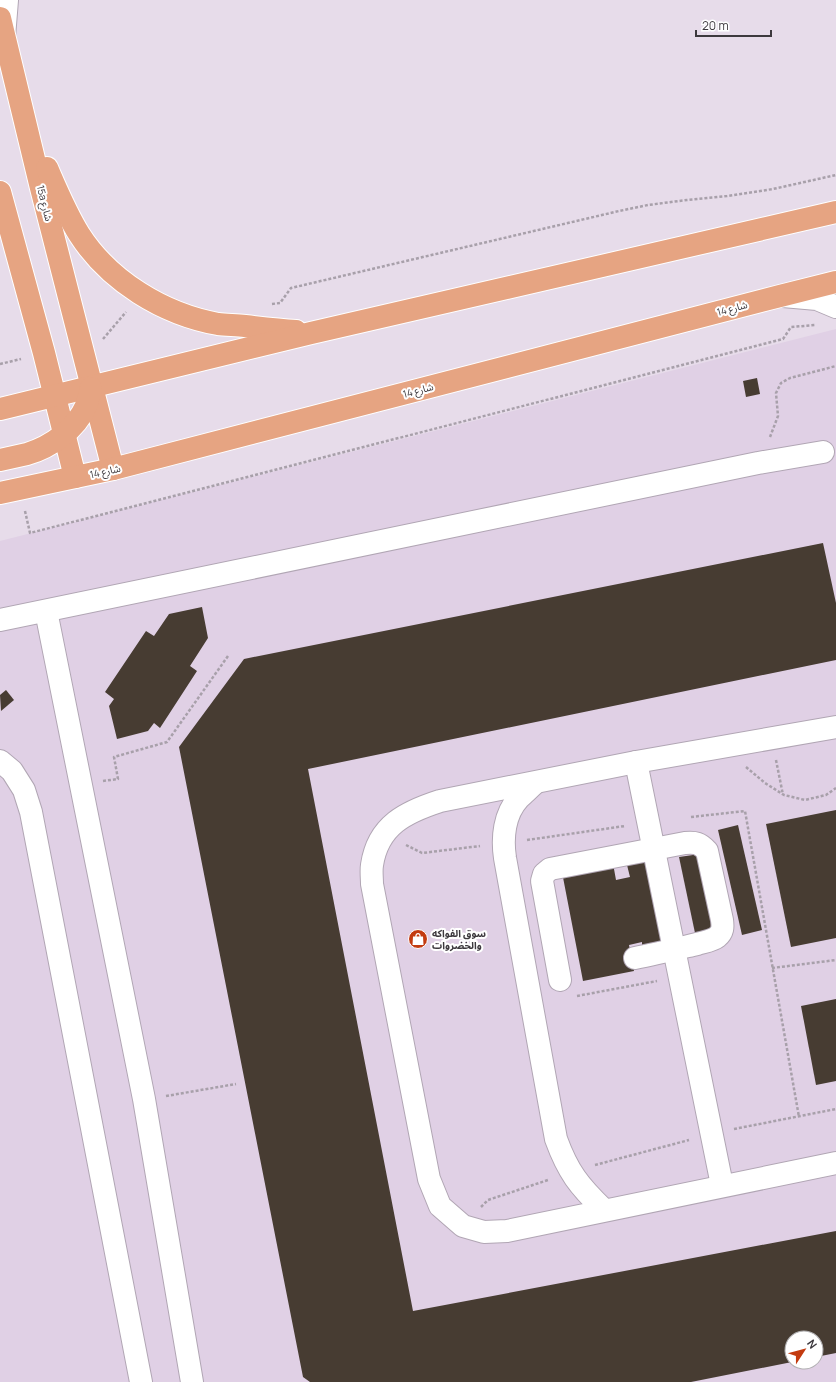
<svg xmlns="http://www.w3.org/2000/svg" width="836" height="1382" viewBox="0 0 836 1382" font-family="Manrope,'Noto Sans Arabic',sans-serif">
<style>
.built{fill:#e0d0e5;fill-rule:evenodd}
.building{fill:#473c32}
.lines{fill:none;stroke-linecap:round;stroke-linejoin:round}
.minor-casing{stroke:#b1a6b4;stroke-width:24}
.major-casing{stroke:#fff;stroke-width:24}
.path{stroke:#a8a0aa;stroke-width:2.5;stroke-dasharray:3 2;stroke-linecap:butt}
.minor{stroke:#fff;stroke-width:22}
.major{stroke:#e6a482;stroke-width:22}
.labels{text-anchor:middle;stroke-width:4;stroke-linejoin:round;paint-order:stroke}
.street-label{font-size:10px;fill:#3d393e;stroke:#fff}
.poi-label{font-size:10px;font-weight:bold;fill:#3d393e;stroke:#fff;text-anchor:start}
</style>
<rect width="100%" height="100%" fill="#e7dcea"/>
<path class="built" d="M836 329V1382H0V541ZM792 1338H816V1362H792Z"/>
<g class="building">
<path d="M757 378 760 394 746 397 743 381Z"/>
<path d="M823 543 836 603V660L308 769 413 1311 836 1231V1353L816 1357V1338H792V1362L691 1382H310L303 1377 179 747 244 659Z"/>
<path d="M202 607 208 638 190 666 197 671 160 728 154 723 148 731 117 739 109 706 114 699 105 692 146 631 154 636 169 614Z"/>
<path d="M6 690 14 700 1 711 0 695Z"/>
<path d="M836 810V938L791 947 766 824Z"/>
<path d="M738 825 762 930 742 935 718 830Z"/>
<path d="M700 854 716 929 695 933 679 857Z"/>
<path d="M612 858 616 880 630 877 627 865 647 861 662 941 642 945V942L629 945 634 971 583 981 561 867Z"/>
<path d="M836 999V1081L816 1085 801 1006Z"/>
</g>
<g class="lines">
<g class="minor-casing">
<g id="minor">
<path d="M4 37 7 0"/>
<path d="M783 296 817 299 836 307"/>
<path d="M46 611 144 1099 192 1382"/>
<path d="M0 620 758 463 823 452"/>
<path d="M836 727 636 762 440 801C406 812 378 825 372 865 371 871 372 878 372 884L429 1179 440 1206 463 1226 484 1232 507 1231 836 1163"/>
<path d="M0 761 12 771 24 790 31 812 141 1382"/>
<path d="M636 762 722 1185"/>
<path d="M535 783C530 788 524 793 519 798 504 814 502 838 505 858L556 1139C568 1172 579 1186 604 1210"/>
<path d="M560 980 542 881 544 874 550 869 685 843C695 842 700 843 707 851L722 920C723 927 723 932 717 937 712 941 703 942 697 944 676 949 656 954 635 958"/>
</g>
</g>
<g class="major-casing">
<g id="major">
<path d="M0 18 41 188 113 469"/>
<path d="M47 168C57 191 66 213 79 234 109 281 163 314 218 324 226 325 236 325 245 326 262 328 279 330 296 331"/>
<path d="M0 192 44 353 75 477"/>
<path d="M0 409 311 333 836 212"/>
<path d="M0 460C9 458 18 456 27 454 51 447 76 429 86 406 88 400 90 393 91 388"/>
<path d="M0 493 113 469 780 296 836 282"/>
</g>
</g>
<g class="path">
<path d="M272 304 280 303 291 288 619 211 648 205 687 200 727 196 773 189 836 175"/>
<path d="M103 339 126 312"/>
<path d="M0 364 21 359"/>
<path d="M770 437 778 416 776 393 781 383 790 378 836 366"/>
<path d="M25 511 30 533 783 339 791 327 815 325"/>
<path d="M776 760 783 795"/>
<path d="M746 767 765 783 784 795 805 800 826 795 836 788"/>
<path d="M103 781 118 779 114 757 167 742 228 656"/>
<path d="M691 817 745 811 799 1117"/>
<path d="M527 840 625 826"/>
<path d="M406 845 422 853 480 846"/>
<path d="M772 968 836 960"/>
<path d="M577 996 657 981"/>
<path d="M166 1096 236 1084"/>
<path d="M734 1129 836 1109"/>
<path d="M595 1165 689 1140"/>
<path d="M481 1207 488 1200 548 1180"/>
</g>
<use href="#minor" class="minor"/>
<use href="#major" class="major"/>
</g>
<defs>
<g id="shop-disc" transform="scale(1)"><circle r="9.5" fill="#c33b10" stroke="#fff"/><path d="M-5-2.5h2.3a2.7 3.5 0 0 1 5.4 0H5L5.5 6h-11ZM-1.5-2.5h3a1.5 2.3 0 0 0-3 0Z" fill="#fff"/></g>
</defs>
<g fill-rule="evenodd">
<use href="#shop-disc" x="418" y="939"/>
</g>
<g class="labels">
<g class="street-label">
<text transform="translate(45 203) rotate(76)" y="4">15a شارع</text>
<text transform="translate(732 308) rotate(-15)" y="4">شارع 14</text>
<text transform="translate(418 390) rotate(-15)" y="4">شارع 14</text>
<text transform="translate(105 471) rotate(-13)" y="4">شارع 14</text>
</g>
<g class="poi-label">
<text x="432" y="937">سوق الفواكه<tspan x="432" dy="12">والخضروات</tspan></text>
</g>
</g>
<g transform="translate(804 1350) rotate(54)"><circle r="19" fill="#ffffff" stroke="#b1b0b2"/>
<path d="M0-3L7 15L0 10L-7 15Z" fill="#c33b10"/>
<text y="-6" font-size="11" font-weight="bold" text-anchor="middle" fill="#3d393e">N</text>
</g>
<path d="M696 30v6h75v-6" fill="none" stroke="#3d393e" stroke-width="2"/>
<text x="702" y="30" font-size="12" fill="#3d393e" stroke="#ffffff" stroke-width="3" paint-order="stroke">20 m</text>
</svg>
